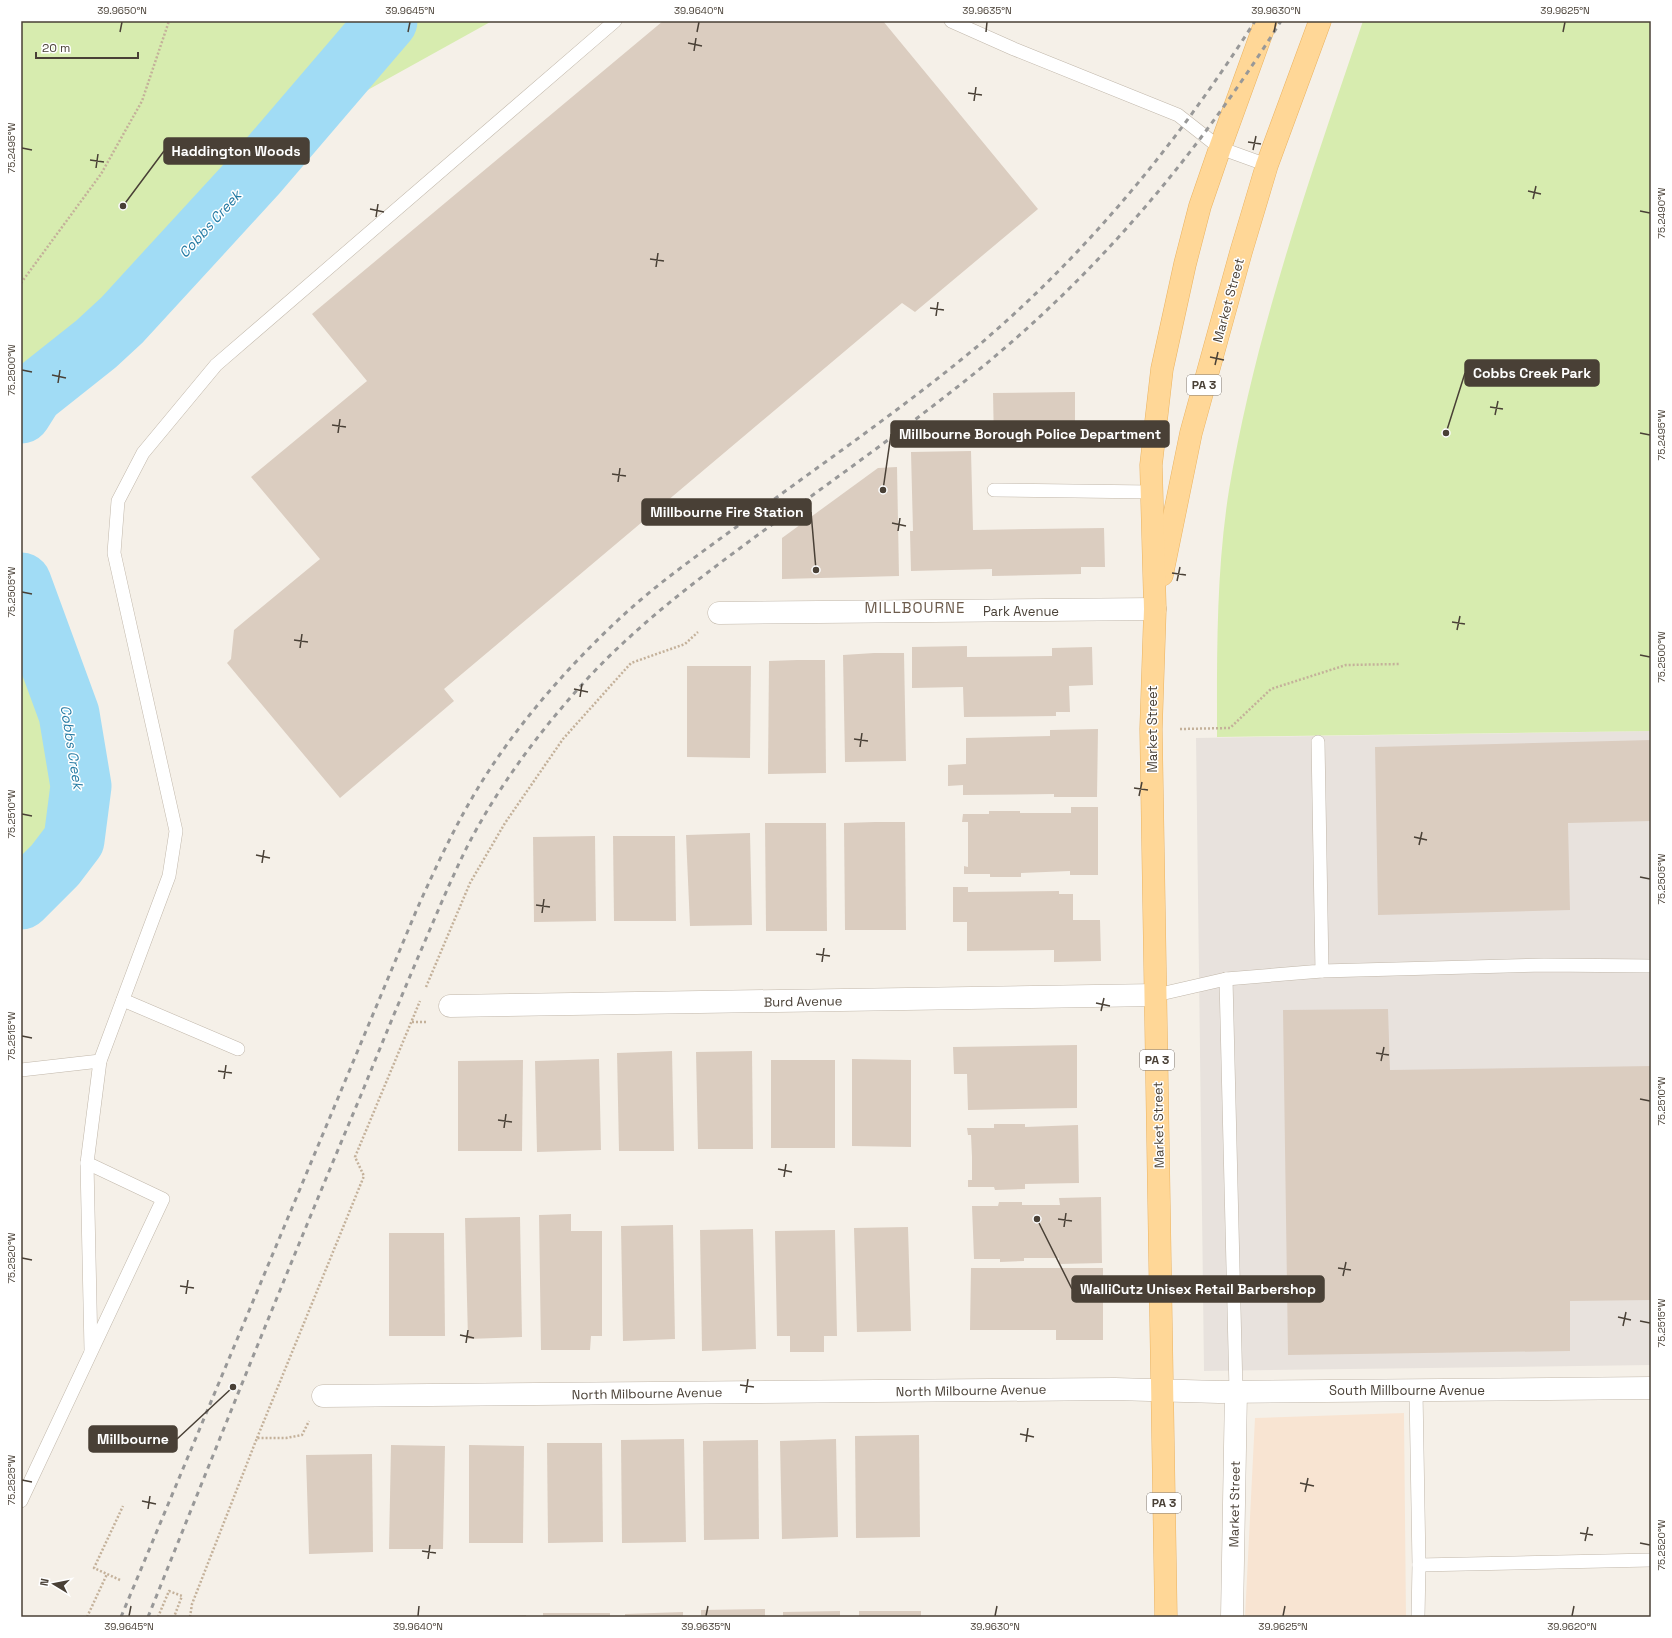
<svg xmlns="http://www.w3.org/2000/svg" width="1672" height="1638" viewBox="0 0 1672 1638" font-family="'Space Grotesk',sans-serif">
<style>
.commercial{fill:#f8e4d2}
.industrial{fill:#e8e2dd}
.green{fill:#d7ecaf}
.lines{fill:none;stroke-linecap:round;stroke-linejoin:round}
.river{stroke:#a1dcf5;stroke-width:61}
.building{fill:#dbcdc0}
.lane-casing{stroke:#c1b7aa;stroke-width:14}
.street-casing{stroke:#c1b7aa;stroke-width:23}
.primary-casing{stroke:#ebb360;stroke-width:23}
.path{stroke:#c4b19a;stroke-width:2.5;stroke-dasharray:2 2;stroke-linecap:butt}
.lane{stroke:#fff;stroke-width:13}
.street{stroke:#fff;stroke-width:22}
.primary{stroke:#ffd797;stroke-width:22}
.rail{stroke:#989898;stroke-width:3;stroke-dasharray:5 5;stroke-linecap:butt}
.ticks{fill:none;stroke:#494036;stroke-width:1.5}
.labels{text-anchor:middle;stroke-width:3;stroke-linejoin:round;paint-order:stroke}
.shield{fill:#fff;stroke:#807972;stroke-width:1}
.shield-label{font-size:12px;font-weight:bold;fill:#494036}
.street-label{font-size:13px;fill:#494036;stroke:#fff}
.water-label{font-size:14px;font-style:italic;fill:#247aa3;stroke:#fff}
.quarter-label{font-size:15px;letter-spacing:1px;fill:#6d5c4d;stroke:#fff}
.leader{fill:none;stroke:#494036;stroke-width:1.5}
.callout-dot{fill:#494036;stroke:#fff;stroke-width:1.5}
.callout{fill:#494036;stroke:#494036;stroke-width:1.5}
.callout-label{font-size:14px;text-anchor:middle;font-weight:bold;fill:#fff}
.neatline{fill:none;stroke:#494036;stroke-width:1.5}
.ticks-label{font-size:10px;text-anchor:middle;fill:#494036}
</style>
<rect width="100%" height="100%" fill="#f5f0e8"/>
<path class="commercial" d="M1404 1413 1406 1617H1245L1255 1418Z"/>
<path class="industrial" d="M1651 731V1365L1204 1371 1196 738Z"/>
<g class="green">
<path d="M21 21H492L292 132 158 281 33 394 21 419Z"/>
<path d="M1363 21H1651V731L1217 737C1217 655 1216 572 1229 490 1256 329 1311 175 1363 21Z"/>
<path d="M21 587 81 786 74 840 30 890 21 894Z"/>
</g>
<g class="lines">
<g class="river">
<path d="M21 413 33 394 96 344 122 320 256 174 387 21"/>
<path d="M21 583 69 714 81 786 74 840 55 865 21 899"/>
</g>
</g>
<g class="building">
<path d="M663 21H883L1038 209 915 312 902 303 444 689 454 701 340 798 227 663 231 659 234 630 320 559 251 477 367 381 312 314Z"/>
<path d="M1075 392V442L994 443 993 393Z"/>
<path d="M971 451 973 530 1104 528 1105 567H1081V574L992 576V569L911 571 910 531H913L911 452Z"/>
<path d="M897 467 899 576 782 579V538L878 468Z"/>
<path d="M967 646V657L1052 656V648L1092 647 1093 685 1069 686 1070 712H1056V716L964 717 963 687 912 688V647Z"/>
<path d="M874 653H904L906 761 845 762 843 655Z"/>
<path d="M797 660H825L826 773 768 774 769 661Z"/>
<path d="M687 666H751L750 758 687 757Z"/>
<path d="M1098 729 1097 797H1054V794L963 795V785L948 786V765L966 764V738L1050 736V730Z"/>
<path d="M1651 740V821L1568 823 1570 910 1378 915 1375 747Z"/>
<path d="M1071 807H1098V875H1070V871L1021 873V877H990V874H964V866L968 867V822H962L963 814H989V811H1020V813H1071Z"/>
<path d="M875 822H905L906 930H845L844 823Z"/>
<path d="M765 823H826L827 931H766Z"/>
<path d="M750 833 752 925 690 926 686 835Z"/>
<path d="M595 836 596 921 534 922 533 837Z"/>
<path d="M613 836H675L676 921H614Z"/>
<path d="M953 887H968V892L1059 891V894H1073V920H1100L1101 961 1054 962V950L967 951V922H953Z"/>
<path d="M1388 1009 1390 1070 1651 1066V1300L1570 1301V1351L1288 1355 1283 1010Z"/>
<path d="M1077 1045V1108L968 1110 967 1074H954L953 1047Z"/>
<path d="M672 1051 674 1151H619L617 1053Z"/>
<path d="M752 1051 753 1149H698L696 1052Z"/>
<path d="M599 1059 601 1150 537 1152 535 1061Z"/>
<path d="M852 1059 911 1060V1147L852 1146Z"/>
<path d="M523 1060 522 1151H458V1061Z"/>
<rect x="771" y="1060" width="64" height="88"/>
<path d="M994 1124H1025V1127L1078 1125 1079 1183 1025 1184V1189L995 1190 994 1187H968V1180H972V1157L971 1135H968L967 1128H994Z"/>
<path d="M1101 1197 1102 1263 1059 1264V1258H1024V1261L1000 1262V1259H974L972 1206H998L999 1202H1022V1205H1060L1059 1198Z"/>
<path d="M571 1214V1231H602V1336H591L590 1350H541L539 1215Z"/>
<path d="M520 1217 522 1337 468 1339 465 1218Z"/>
<path d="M673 1225 675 1339 623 1341 621 1226Z"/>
<path d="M908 1227 911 1331 857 1332 854 1228Z"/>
<path d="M753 1229 756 1349 702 1351 700 1230Z"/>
<path d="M835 1230 837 1336H824V1352H790V1336H777L775 1231Z"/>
<path d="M389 1233H444L445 1336H389Z"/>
<path d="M971 1268H1103V1340H1056V1330H970Z"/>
<path d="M919 1435 920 1537 856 1538 855 1436Z"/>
<path d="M684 1439 686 1542 622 1543 621 1440Z"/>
<path d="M836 1439 838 1537 782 1539 780 1441Z"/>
<path d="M758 1440 759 1539 704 1540 703 1441Z"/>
<path d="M547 1443H602L603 1542 548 1543Z"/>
<path d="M391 1445 445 1446 443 1549H389Z"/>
<path d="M469 1445 524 1446 523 1543H469Z"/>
<path d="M372 1454 373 1552 309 1554 306 1455Z"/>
<path d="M765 1609V1617H701V1610Z"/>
<path d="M840 1611V1617H783V1612Z"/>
<rect x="859" y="1611" width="62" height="6"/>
<path d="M683 1612V1617H625V1614Z"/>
<rect x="543" y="1613" width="67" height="4"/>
<path d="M526 1615V1617H482V1616Z"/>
</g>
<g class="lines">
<g class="lane-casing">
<g id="lane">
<path d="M951 21 1014 49 1178 115 1220 148 1267 165"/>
<path d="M994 490 1151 492"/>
<path d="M1322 971 1544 965 1651 966"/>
<path d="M1226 979 1236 1391"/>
<path d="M1156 995 1226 979 1322 971 1318 742"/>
<path d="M123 1000 238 1049"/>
<path d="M21 1070 100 1061"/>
<path d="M87 1163 91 1350"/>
<path d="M1416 1391 1419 1565 1418 1617"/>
<path d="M21 1501 163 1199 87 1163 100 1061 169 876 176 831 114 553 118 501 143 453 216 365 615 21"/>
<path d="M1419 1565 1651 1560"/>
</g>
</g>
<g class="street-casing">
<g id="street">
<path d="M719 613 1155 609"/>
<path d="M450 1006 1156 995"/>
<path d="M323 1396 1115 1389 1219 1392 1651 1388"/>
<path d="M1232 1617 1236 1391"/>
</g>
</g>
<g class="primary-casing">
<g id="primary">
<path d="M1162 575 1191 433 1241 252 1267 165 1320 21"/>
<path d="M1166 1617 1151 729 1155 609 1151 465 1162 369 1185 264 1200 206 1220 148 1266 21"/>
</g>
</g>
<g class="path">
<path d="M21 283 101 174 142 101 169 21"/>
<path d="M1180 729 1230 728 1271 689 1346 665 1400 664"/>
<path d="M426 987 470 883 505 823 563 739 631 663 685 644 698 632"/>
<path d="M412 1022H427"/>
<path d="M257 1438 364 1176 355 1157 420 1001"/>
<path d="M120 1580 94 1568 123 1506"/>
<path d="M87 1617 107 1574"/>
<path d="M158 1617 169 1591 182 1596 174 1617"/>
<path d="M190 1617 192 1604 257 1438H286L302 1435 309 1421"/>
</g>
<use href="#lane" class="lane"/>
<use href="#street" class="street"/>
<use href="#primary" class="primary"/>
<g class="rail">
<path d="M121 1617 417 909C438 862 460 815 488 772 524 717 569 666 617 621 655 585 698 555 739 525 817 467 898 412 973 350 1085 256 1177 144 1255 21"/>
<path d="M148 1617C218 1443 288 1268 361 1095 380 1048 399 1002 419 955 435 918 450 881 468 845 497 789 536 736 578 689 634 626 702 576 770 526 832 481 895 436 956 388 1088 285 1192 163 1281 21"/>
</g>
</g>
<path class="ticks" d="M120 32 122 22M408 32 410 22M697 32 699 22M986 32 987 22M1274 32 1276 22M1563 32 1565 22M688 43 702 46M694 51 696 38M968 93 982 95M974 101 976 87M1248 142 1261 144M22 148 32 150M1253 150 1256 136M90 160 104 162M96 168 98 154M1528 191 1541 194M1533 199 1536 186M370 209 384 212M1640 211 1650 213M376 217 378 204M650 259 664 261M656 267 658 253M930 308 944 310M936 316 938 302M1210 357 1224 360M1215 365 1218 352M22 370 32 372M52 375 66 378M58 383 60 370M1490 407 1503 409M1495 415 1498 401M332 425 346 427M338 433 340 419M1640 433 1650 435M612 474 626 476M618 482 620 468M892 523 906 526M898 531 900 518M1172 573 1186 575M1177 581 1180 567M22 592 32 594M1452 622 1465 624M1457 630 1460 616M294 640 308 642M300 648 302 634M1640 655 1650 657M574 689 588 692M580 697 582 684M854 739 868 741M860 747 862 733M1134 788 1148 790M1139 796 1142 782M22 814 32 816M1414 837 1427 840M1419 845 1422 832M256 855 270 858M262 863 264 850M1640 877 1650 879M536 905 550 907M542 913 544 899M816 954 830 956M822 962 824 948M1096 1003 1110 1006M1101 1011 1104 998M22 1036 32 1038M1376 1053 1389 1055M1381 1061 1384 1047M218 1071 232 1073M224 1079 226 1065M1640 1099 1650 1101M498 1120 512 1122M504 1128 506 1114M778 1169 792 1172M784 1177 786 1164M1058 1219 1072 1221M1064 1227 1066 1213M22 1258 32 1260M1338 1268 1351 1270M1343 1276 1346 1262M180 1286 194 1288M186 1294 188 1280M1618 1317 1631 1320M1640 1321 1650 1323M1623 1326 1626 1312M460 1335 474 1338M466 1343 468 1330M740 1385 754 1387M746 1393 748 1379M1020 1434 1034 1437M1026 1442 1028 1428M22 1480 32 1482M1300 1483 1314 1486M1305 1492 1308 1478M142 1501 156 1504M148 1509 150 1496M1580 1533 1593 1535M1585 1541 1588 1527M1640 1543 1650 1545M422 1551 436 1553M428 1559 430 1545M129 1616 131 1606M418 1616 419 1606M706 1616 708 1606M995 1616 997 1606M1283 1616 1285 1606M1572 1616 1574 1606"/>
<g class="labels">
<g class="shield">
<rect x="1187" y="375" width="34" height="20" rx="3"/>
<rect x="1140" y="1050" width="34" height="20" rx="3"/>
<rect x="1147" y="1493" width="34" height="20" rx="3"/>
</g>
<g class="shield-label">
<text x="1204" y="389">PA 3</text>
<text x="1157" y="1064">PA 3</text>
<text x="1164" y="1507">PA 3</text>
</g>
<g class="street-label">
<text transform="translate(1228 300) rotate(-75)" y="5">Market Street</text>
<text x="1021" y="616">Park Avenue</text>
<text transform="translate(1152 729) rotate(-90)" y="5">Market Street</text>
<text transform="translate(803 1001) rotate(-1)" y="5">Burd Avenue</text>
<text transform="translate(1158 1125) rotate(-91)" y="5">Market Street</text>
<text transform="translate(971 1390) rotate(-1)" y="5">North Milbourne Avenue</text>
<text x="1407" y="1395">South Millbourne Avenue</text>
<text transform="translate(647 1393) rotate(-1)" y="5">North Milbourne Avenue</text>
<text transform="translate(1234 1504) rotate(-89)" y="5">Market Street</text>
</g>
<g class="water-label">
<text transform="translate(210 224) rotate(-48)" y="5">Cobbs Creek</text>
<text transform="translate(72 747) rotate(81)" y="5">Cobbs Creek</text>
</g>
<g class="quarter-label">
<text x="915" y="613">MILLBOURNE</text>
</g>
</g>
<path class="leader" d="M123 206L164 151M1446 433L1465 373M883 490L891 434M816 570L811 512M1037 1219L1072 1289M233 1387L177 1439"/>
<g class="callout-dot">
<circle cx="123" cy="206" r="4"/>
<circle cx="1446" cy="433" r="4"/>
<circle cx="883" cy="490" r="4"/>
<circle cx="816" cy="570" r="4"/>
<circle cx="1037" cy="1219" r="4"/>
<circle cx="233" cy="1387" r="4"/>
</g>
<g class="callout">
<rect x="164" y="138" width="145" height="26" rx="4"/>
<rect x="1465" y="360" width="134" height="26" rx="4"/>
<rect x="891" y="421" width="278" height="26" rx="4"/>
<rect x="642" y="499" width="169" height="26" rx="4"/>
<rect x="1072" y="1276" width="252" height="26" rx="4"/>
<rect x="89" y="1426" width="88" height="26" rx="4"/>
</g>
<g class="callout-label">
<text x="236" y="156">Haddington Woods</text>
<text x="1532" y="378">Cobbs Creek Park</text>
<text x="1030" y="439">Millbourne Borough Police Department</text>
<text x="727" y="517">Millbourne Fire Station</text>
<text x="1198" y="1294">WalliCutz Unisex Retail Barbershop</text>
<text x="133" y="1444">Millbourne</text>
</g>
<rect width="1672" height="1638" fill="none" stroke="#ffffff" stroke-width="44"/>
<g transform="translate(54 1584) rotate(280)" stroke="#ffffff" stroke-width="3" paint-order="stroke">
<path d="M0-3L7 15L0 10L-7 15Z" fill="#494036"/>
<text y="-6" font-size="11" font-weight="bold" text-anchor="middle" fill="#494036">N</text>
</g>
<path d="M36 52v6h102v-6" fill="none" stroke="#494036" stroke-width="2"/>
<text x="42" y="52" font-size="12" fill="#494036" stroke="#ffffff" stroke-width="3" paint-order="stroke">20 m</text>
<rect x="22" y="22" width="1628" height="1594" class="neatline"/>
<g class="ticks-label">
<text x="122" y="14">39.9650°N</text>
<text x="410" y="14">39.9645°N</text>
<text x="699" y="14">39.9640°N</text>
<text x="987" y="14">39.9635°N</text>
<text x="1276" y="14">39.9630°N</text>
<text x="1565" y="14">39.9625°N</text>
<text transform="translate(11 148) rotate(-90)" y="4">75.2495°W</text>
<text transform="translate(1661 213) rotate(-90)" y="4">75.2490°W</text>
<text transform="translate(11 370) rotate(-90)" y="4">75.2500°W</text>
<text transform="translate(1661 435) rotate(-90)" y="4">75.2495°W</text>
<text transform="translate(11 592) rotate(-90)" y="4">75.2505°W</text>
<text transform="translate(1661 657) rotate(-90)" y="4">75.2500°W</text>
<text transform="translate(11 814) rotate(-90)" y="4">75.2510°W</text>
<text transform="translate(1661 879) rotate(-90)" y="4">75.2505°W</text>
<text transform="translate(11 1036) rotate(-90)" y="4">75.2515°W</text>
<text transform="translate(1661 1101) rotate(-90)" y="4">75.2510°W</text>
<text transform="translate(11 1258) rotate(-90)" y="4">75.2520°W</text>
<text transform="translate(1661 1323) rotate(-90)" y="4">75.2515°W</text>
<text transform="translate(11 1480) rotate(-90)" y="4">75.2525°W</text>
<text transform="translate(1661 1545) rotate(-90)" y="4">75.2520°W</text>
<text x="129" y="1630">39.9645°N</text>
<text x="418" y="1630">39.9640°N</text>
<text x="706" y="1630">39.9635°N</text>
<text x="995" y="1630">39.9630°N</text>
<text x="1283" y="1630">39.9625°N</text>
<text x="1572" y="1630">39.9620°N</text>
</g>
</svg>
